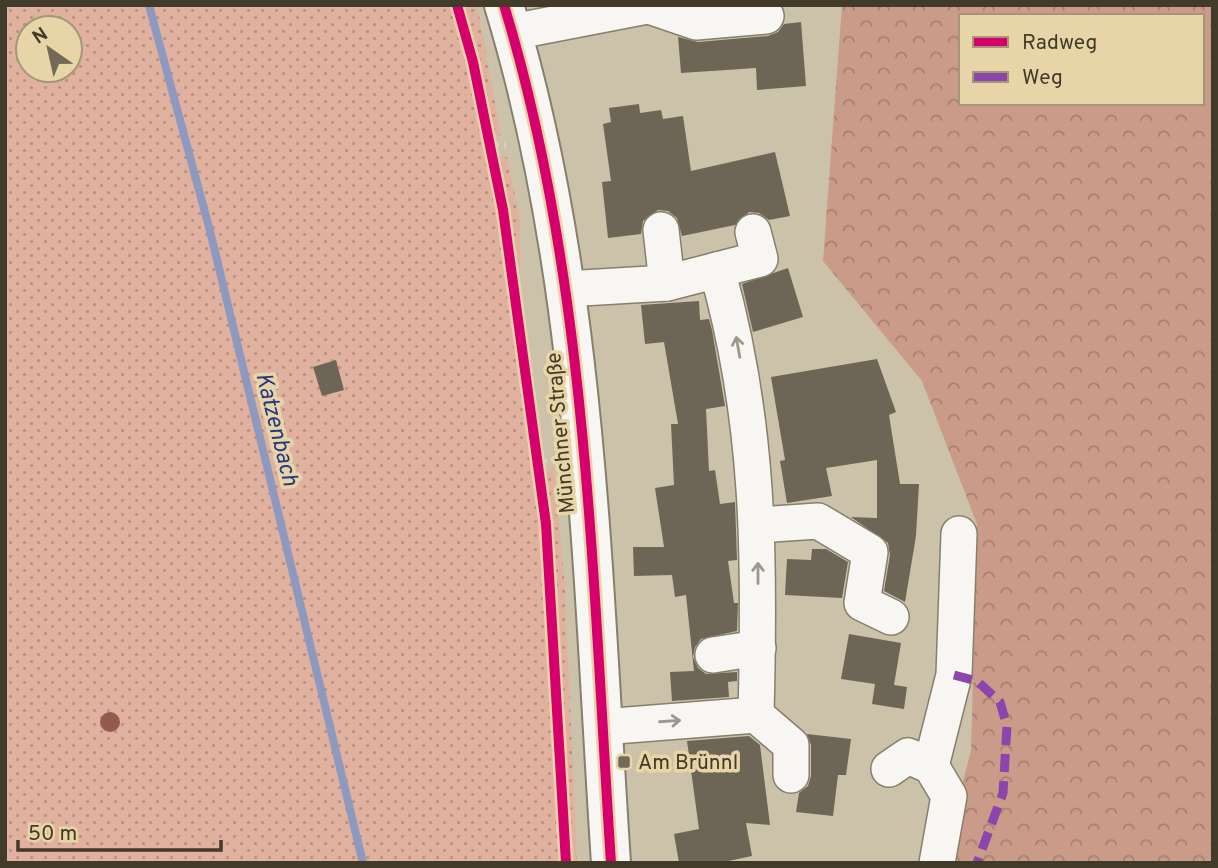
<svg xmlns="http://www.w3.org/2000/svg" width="1218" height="868" viewBox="0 0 1218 868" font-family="Overpass,sans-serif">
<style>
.grass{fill:url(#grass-dots);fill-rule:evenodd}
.forest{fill:url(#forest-crowns);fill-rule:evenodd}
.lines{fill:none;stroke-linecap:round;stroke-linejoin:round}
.stream{stroke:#8d99be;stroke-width:8}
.building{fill:#6d6656}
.minor-casing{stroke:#867f6c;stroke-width:38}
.major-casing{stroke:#867f6c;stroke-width:42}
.path{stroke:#d4d2ca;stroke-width:4.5;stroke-dasharray:2 5;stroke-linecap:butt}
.minor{stroke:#f7f6f2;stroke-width:35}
.major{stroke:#f7f6f2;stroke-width:38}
.quiet{stroke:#8e44ad;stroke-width:9;stroke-dasharray:18 9;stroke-linecap:butt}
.cycleway-casing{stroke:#e7d5a7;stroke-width:15}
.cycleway{stroke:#d6006c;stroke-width:10}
.tree{fill:#945a4d}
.oneway{stroke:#9c988e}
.poi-dot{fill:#726a56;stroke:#e7d5a7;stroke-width:2.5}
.labels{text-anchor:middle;stroke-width:7;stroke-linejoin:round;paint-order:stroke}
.street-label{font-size:21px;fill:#423b29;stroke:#e7d5a7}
.poi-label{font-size:21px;fill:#423b29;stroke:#e7d5a7;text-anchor:start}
.water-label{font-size:23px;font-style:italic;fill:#273885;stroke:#e7d5a7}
</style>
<defs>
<pattern id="grass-dots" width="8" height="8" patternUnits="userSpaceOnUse" patternTransform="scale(1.75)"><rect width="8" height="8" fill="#e1b19f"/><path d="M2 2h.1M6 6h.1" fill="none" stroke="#b89182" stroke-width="1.8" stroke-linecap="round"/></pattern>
<pattern id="forest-crowns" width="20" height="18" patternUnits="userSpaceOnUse" patternTransform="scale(1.75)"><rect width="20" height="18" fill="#ca9b89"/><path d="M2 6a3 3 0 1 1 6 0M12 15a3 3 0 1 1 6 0" fill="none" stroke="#a68070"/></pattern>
</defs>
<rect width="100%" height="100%" fill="#cbc2a9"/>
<g class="grass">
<path d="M5 5H477L501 136 494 135 472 39 473 62 503 210 546 524 566 863H5ZM28 28H70V70H28Z"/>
<path d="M498 155 507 157 520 219V276Z"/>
<path d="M554 466 565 588 577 863H572L546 473Z"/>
</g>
<path class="forest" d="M842 5H1213V863H941L971 751 977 524 922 381 823 261ZM961 16H1202V103H961Z"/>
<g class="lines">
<path class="stream" d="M149 5 210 231 363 863"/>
</g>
<g class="building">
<path d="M801 22 806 86 757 90 756 68 681 73 678 37 698 42 768 36 778 32 784 24Z"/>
<path d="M639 104 640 113 661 110 663 119 683 116 691 171 775 152 790 216 769 220 759 213 749 212 735 225 682 236 677 218 668 211 658 210 643 221 641 234 608 238 602 182 611 181 603 124 611 122 609 108Z"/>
<path d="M788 268 803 317 753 332 742 284Z"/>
<path d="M699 301 700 320 709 319 712 330 725 406 706 409 709 471 715 470 720 504 735 502 737 560 728 561 734 603H738L737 631 701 639 695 647 693 657 698 668 706 674 737 672V681L728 682 729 697 672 701 670 672 694 671 686 595 675 597 672 575 634 576 633 547H664L655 488 674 485 671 424H678L664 342 645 344 641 305Z"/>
<path d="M877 359 896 412 889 415 900 484H919L916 536 905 602 884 591 890 555 888 543 851 517 877 518V460L826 468 832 496 787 503 780 461 785 460 771 377Z"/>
<path d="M336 360 344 390 322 396 313 367Z"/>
<path d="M812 549H826L848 562 842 598 785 595 787 559 811 560Z"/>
<path d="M849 634 901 643 894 685 907 687 904 709 872 704 875 684 841 679Z"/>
<path d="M807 734 851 739 846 775H838L833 816 796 812 799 793 808 786 811 776V745Z"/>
<path d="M749 736 760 745 770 825 746 823 752 856 719 863H679L674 834 699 829 687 741Z"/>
</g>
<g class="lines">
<g class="minor-casing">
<g id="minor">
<path d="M646 5 696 22 766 16"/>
<path d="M512 32 652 5"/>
<path d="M661 230 667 283"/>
<path d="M717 270 760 259 753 232"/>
<path d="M565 289 667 283 717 270C760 421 760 559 756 715L602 727"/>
<path d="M758 525 818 521 870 552 862 603 891 617"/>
<path d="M713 655 758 648"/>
<path d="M756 715 791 745V775"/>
<path d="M931 766 954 675 959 534"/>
<path d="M889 769 908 756 931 766 949 796 937 863"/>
</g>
</g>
<g class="major-casing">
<path id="major" d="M504 5C588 281 592 577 611 863"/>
</g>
<g class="path">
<path d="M457 5 473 62 503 210 546 524 566 863"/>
<path d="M490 145H507"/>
<path d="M538 462 554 460"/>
</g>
<use href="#minor" class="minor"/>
<use href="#major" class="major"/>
<path class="quiet" d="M954 675 977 681 1000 702 1007 726 1003 793 977 863"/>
<g class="cycleway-casing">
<g id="cycleway">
<path d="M457 5 473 62 503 210 546 524 566 863"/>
<path d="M504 5C588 281 592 577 611 863"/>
</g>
</g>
<use href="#cycleway" class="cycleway"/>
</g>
<circle class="tree" cx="110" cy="722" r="10"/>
<defs><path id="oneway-shaft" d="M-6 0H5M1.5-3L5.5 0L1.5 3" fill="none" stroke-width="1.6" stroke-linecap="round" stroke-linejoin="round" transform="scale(1.75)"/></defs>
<g class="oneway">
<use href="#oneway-shaft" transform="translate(738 347) rotate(-100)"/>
<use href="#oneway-shaft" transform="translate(758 573) rotate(-90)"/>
<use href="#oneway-shaft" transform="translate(670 721) rotate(-4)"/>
</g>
<rect class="poi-dot" x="617" y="755" width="14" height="14" rx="3.5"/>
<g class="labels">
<g class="street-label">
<text transform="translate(560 433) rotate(-95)" y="7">Münchner Straße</text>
</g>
<g class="poi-label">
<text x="638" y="769">Am Brünnl</text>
</g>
<g class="water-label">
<text transform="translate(278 429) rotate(76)" y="8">Katzenbach</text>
</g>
</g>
<rect width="1218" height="868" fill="none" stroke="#423b29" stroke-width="14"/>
<rect x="959" y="14" width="245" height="91" fill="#e7d5a7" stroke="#a59775" stroke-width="2"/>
<rect x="973" y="37" width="35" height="10" fill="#d6006c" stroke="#a59775" stroke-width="2"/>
<text x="1022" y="49" font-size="21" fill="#423b29">Radweg</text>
<rect x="973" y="72" width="35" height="10" fill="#8e44ad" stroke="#a59775" stroke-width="2"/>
<text x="1022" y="84" font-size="21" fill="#423b29">Weg</text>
<g transform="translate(49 49) rotate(326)"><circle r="33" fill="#e7d5a7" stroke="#a59775" stroke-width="2"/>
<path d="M0-5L12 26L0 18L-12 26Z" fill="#726a56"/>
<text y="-10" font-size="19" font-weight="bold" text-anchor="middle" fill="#423b29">N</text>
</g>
<path d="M18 840v10h203v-10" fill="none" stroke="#423b29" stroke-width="3.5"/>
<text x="28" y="840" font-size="21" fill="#423b29" stroke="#e7d5a7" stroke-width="5" paint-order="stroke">50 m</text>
</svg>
